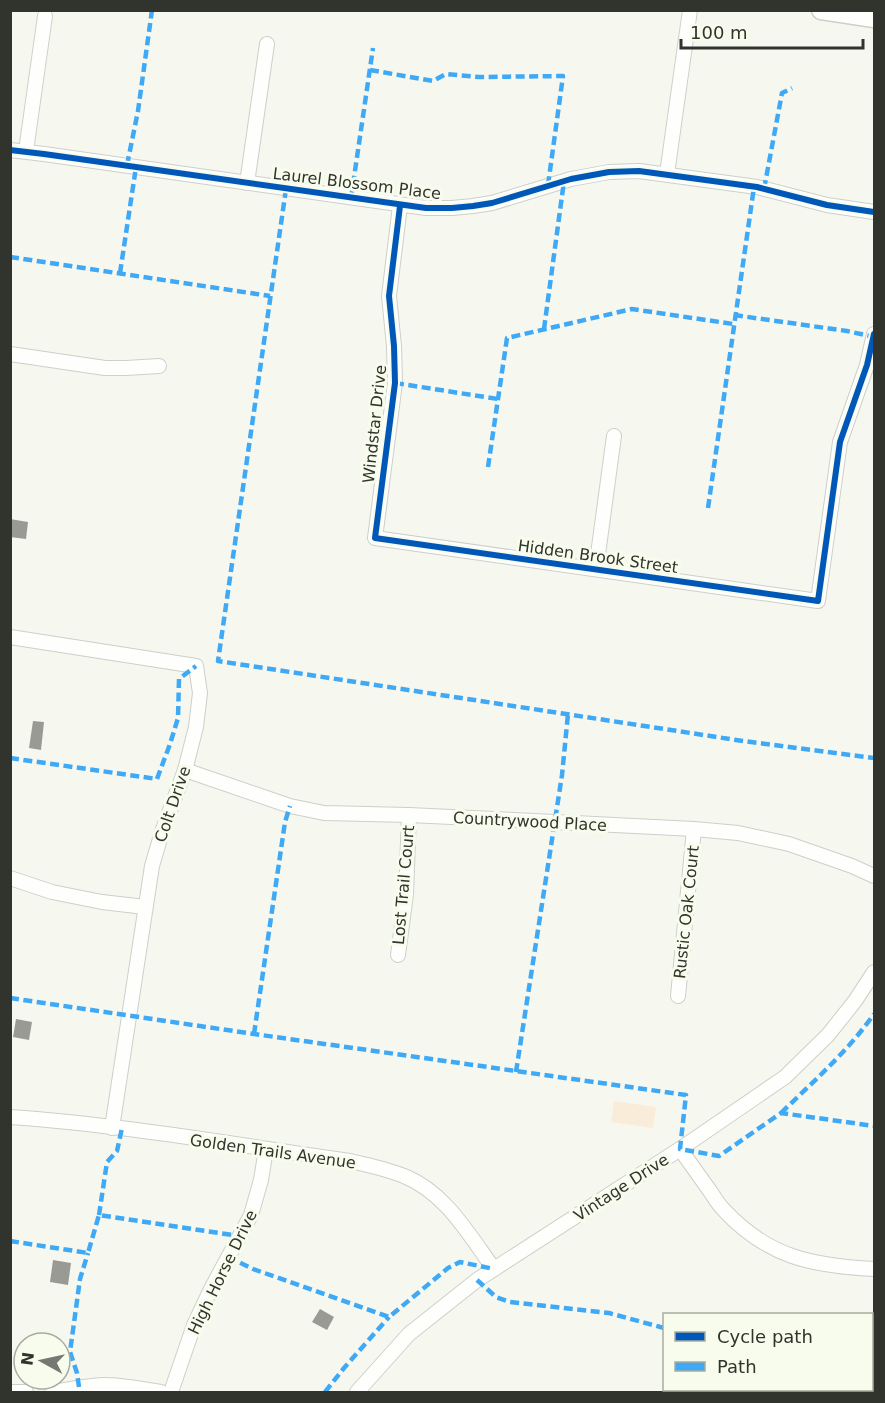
<svg xmlns="http://www.w3.org/2000/svg" width="885" height="1403" viewBox="0 0 885 1403" font-family="'DejaVu Sans',sans-serif">
<style>
.green{fill:#f9ecd9}
.building{fill:#9a9a94}
.lines{fill:none;stroke-linecap:round;stroke-linejoin:round}
.street-casing{stroke:#cdcfc9;stroke-width:16}
.secondary-casing{stroke:#cdcfc9;stroke-width:21}
.street{stroke:#fefefd;stroke-width:14}
.secondary{stroke:#fefefd;stroke-width:18}
.quiet{stroke:#3fa9f5;stroke-width:4.5;stroke-dasharray:9 4.5;stroke-linecap:butt}
.cycleway-casing{stroke:#f7fced;stroke-width:10}
.cycleway{stroke:#0057b8;stroke-width:6}
.labels{text-anchor:middle;stroke-width:6;stroke-linejoin:round;paint-order:stroke}
.street-label{font-size:16px;fill:#31332d;stroke:#f7fced}
</style>
<rect width="100%" height="100%" fill="#f6f8f0"/>
<path class="green" d="M614 1101 656 1107 653 1128 611 1122Z"/>
<g class="building">
<path d="M10 519 28 522 26 539 10 537Z"/>
<path d="M33 721 44 722 41 750 29 748Z"/>
<path d="M16 1019 32 1022 29 1040 13 1037Z"/>
<path d="M53 1260 71 1263 68 1285 50 1282Z"/>
<path d="M320 1309 334 1317 327 1330 312 1322Z"/>
</g>
<g class="lines">
<g class="street-casing">
<g id="street">
<path d="M10 150 44 154 426 208H452L473 206 492 203 571 179 609 172 639 171 757 187 827 205 874 212"/>
<path d="M26 151 45 16"/>
<path d="M667 174 690 10"/>
<path d="M247 183 267 44"/>
<path d="M400 206 389 296 394 346 395 383 375 538 818 601 840 442 867 365 874 334"/>
<path d="M10 354 105 368H126L159 366"/>
<path d="M596 569 614 436"/>
<path d="M10 637 196 666 200 693 196 727 185 770 162 832 152 866 112 1128"/>
<path d="M185 770 290 806 324 813 409 815 555 822 694 829 738 833 789 844 852 866 874 876"/>
<path d="M10 878 52 892 102 902 145 907"/>
<path d="M398 955 406 894 409 815"/>
<path d="M678 996 694 829"/>
<path d="M10 1117C124 1125 237 1145 350 1161 368 1165 387 1169 404 1176 445 1192 469 1235 494 1269"/>
<path d="M680 1149C690 1163 700 1177 710 1191 714 1197 718 1204 723 1209 767 1257 812 1266 874 1269"/>
<path d="M10 1392H26"/>
<path d="M52 1392C69 1389 86 1386 104 1385 123 1385 143 1389 161 1392"/>
<path d="M171 1392 194 1325 211 1289 251 1215 261 1180 266 1149"/>
<path d="M357 1392 409 1334 477 1280 680 1149 785 1077 828 1035 855 1001 874 972"/>
</g>
</g>
<g class="secondary-casing">
<path id="secondary" d="M821 10 874 18"/>
</g>
<use href="#street" class="street"/>
<use href="#secondary" class="secondary"/>
<g class="quiet">
<path d="M370 70 433 81 446 74 479 77 563 76 548 185"/>
<path d="M127 165 138 111 152 10"/>
<path d="M286 189 218 661 743 741 874 758"/>
<path d="M764 189 782 93 792 88"/>
<path d="M351 198 373 48"/>
<path d="M10 257 270 296"/>
<path d="M120 273 136 167"/>
<path d="M734 315 847 331 874 337"/>
<path d="M544 329 564 181"/>
<path d="M395 383 498 399"/>
<path d="M488 467 507 338 632 309 733 324"/>
<path d="M708 508 754 187"/>
<path d="M10 758 157 779 170 744 178 718 179 679 196 666"/>
<path d="M10 998 254 1034 686 1095 680 1149 719 1156 781 1113 874 1126"/>
<path d="M254 1034 285 822 290 806"/>
<path d="M516 1072 562 775 568 714"/>
<path d="M781 1113C814 1081 848 1051 874 1014"/>
<path d="M99 1215 107 1162 117 1151 122 1128"/>
<path d="M10 1241 88 1253 99 1215 239 1236"/>
<path d="M228 1257 253 1269 389 1317 448 1268 460 1262 494 1269"/>
<path d="M477 1280 496 1297 510 1302 609 1313 664 1328"/>
<path d="M872 1378H874"/>
<path d="M79 1387 77 1373 70 1352 80 1279 88 1253"/>
<path d="M325 1392 344 1368 389 1317"/>
</g>
<g class="cycleway-casing">
<g id="cycleway">
<path d="M10 150 44 154 426 208H452L473 206 492 203 571 179 609 172 639 171 757 187 827 205 874 212"/>
<path d="M400 206 389 296 394 346 395 383 375 538 818 601 840 442 867 365 874 334"/>
</g>
</g>
<use href="#cycleway" class="cycleway"/>
</g>
<g class="labels">
<g class="street-label">
<text transform="translate(357 183) rotate(7)" y="6">Laurel Blossom Place</text>
<text transform="translate(374 424) rotate(-84)" y="6">Windstar Drive</text>
<text transform="translate(598 556) rotate(8)" y="6">Hidden Brook Street</text>
<text transform="translate(172 804) rotate(-71)" y="6">Colt Drive</text>
<text transform="translate(530 821) rotate(3)" y="6">Countrywood Place</text>
<text transform="translate(403 885) rotate(-85)" y="6">Lost Trail Court</text>
<text transform="translate(686 912) rotate(-84)" y="6">Rustic Oak Court</text>
<text transform="translate(273 1151) rotate(8)" y="6">Golden Trails Avenue</text>
<text transform="translate(621 1187) rotate(-33)" y="6">Vintage Drive</text>
<text transform="translate(222 1272) rotate(-64)" y="6">High Horse Drive</text>
</g>
</g>
<rect width="885" height="1403" fill="none" stroke="#31332d" stroke-width="24"/>
<rect x="663" y="1313" width="210" height="78" fill="#f7fced" stroke="#a8aca0" stroke-width="1.5"/>
<rect x="675" y="1332" width="30" height="9" fill="#0057b8" stroke="#a8aca0" stroke-width="1.5"/>
<text x="717" y="1343" font-size="18" fill="#31332d">Cycle path</text>
<rect x="675" y="1362" width="30" height="9" fill="#3fa9f5" stroke="#a8aca0" stroke-width="1.5"/>
<text x="717" y="1373" font-size="18" fill="#31332d">Path</text>
<g transform="translate(42 1361) rotate(278)"><circle r="28" fill="#f7fced" stroke="#a8aca0" stroke-width="1.5"/>
<path d="M0-4.5L10 22L0 15L-10 22Z" fill="#767871"/>
<text y="-9" font-size="16" font-weight="bold" text-anchor="middle" fill="#31332d">N</text>
</g>
<path d="M681 39v9h182v-9" fill="none" stroke="#31332d" stroke-width="3"/>
<text x="690" y="39" font-size="18" fill="#31332d" stroke="#f7fced" stroke-width="4.5" paint-order="stroke">100 m</text>
</svg>
